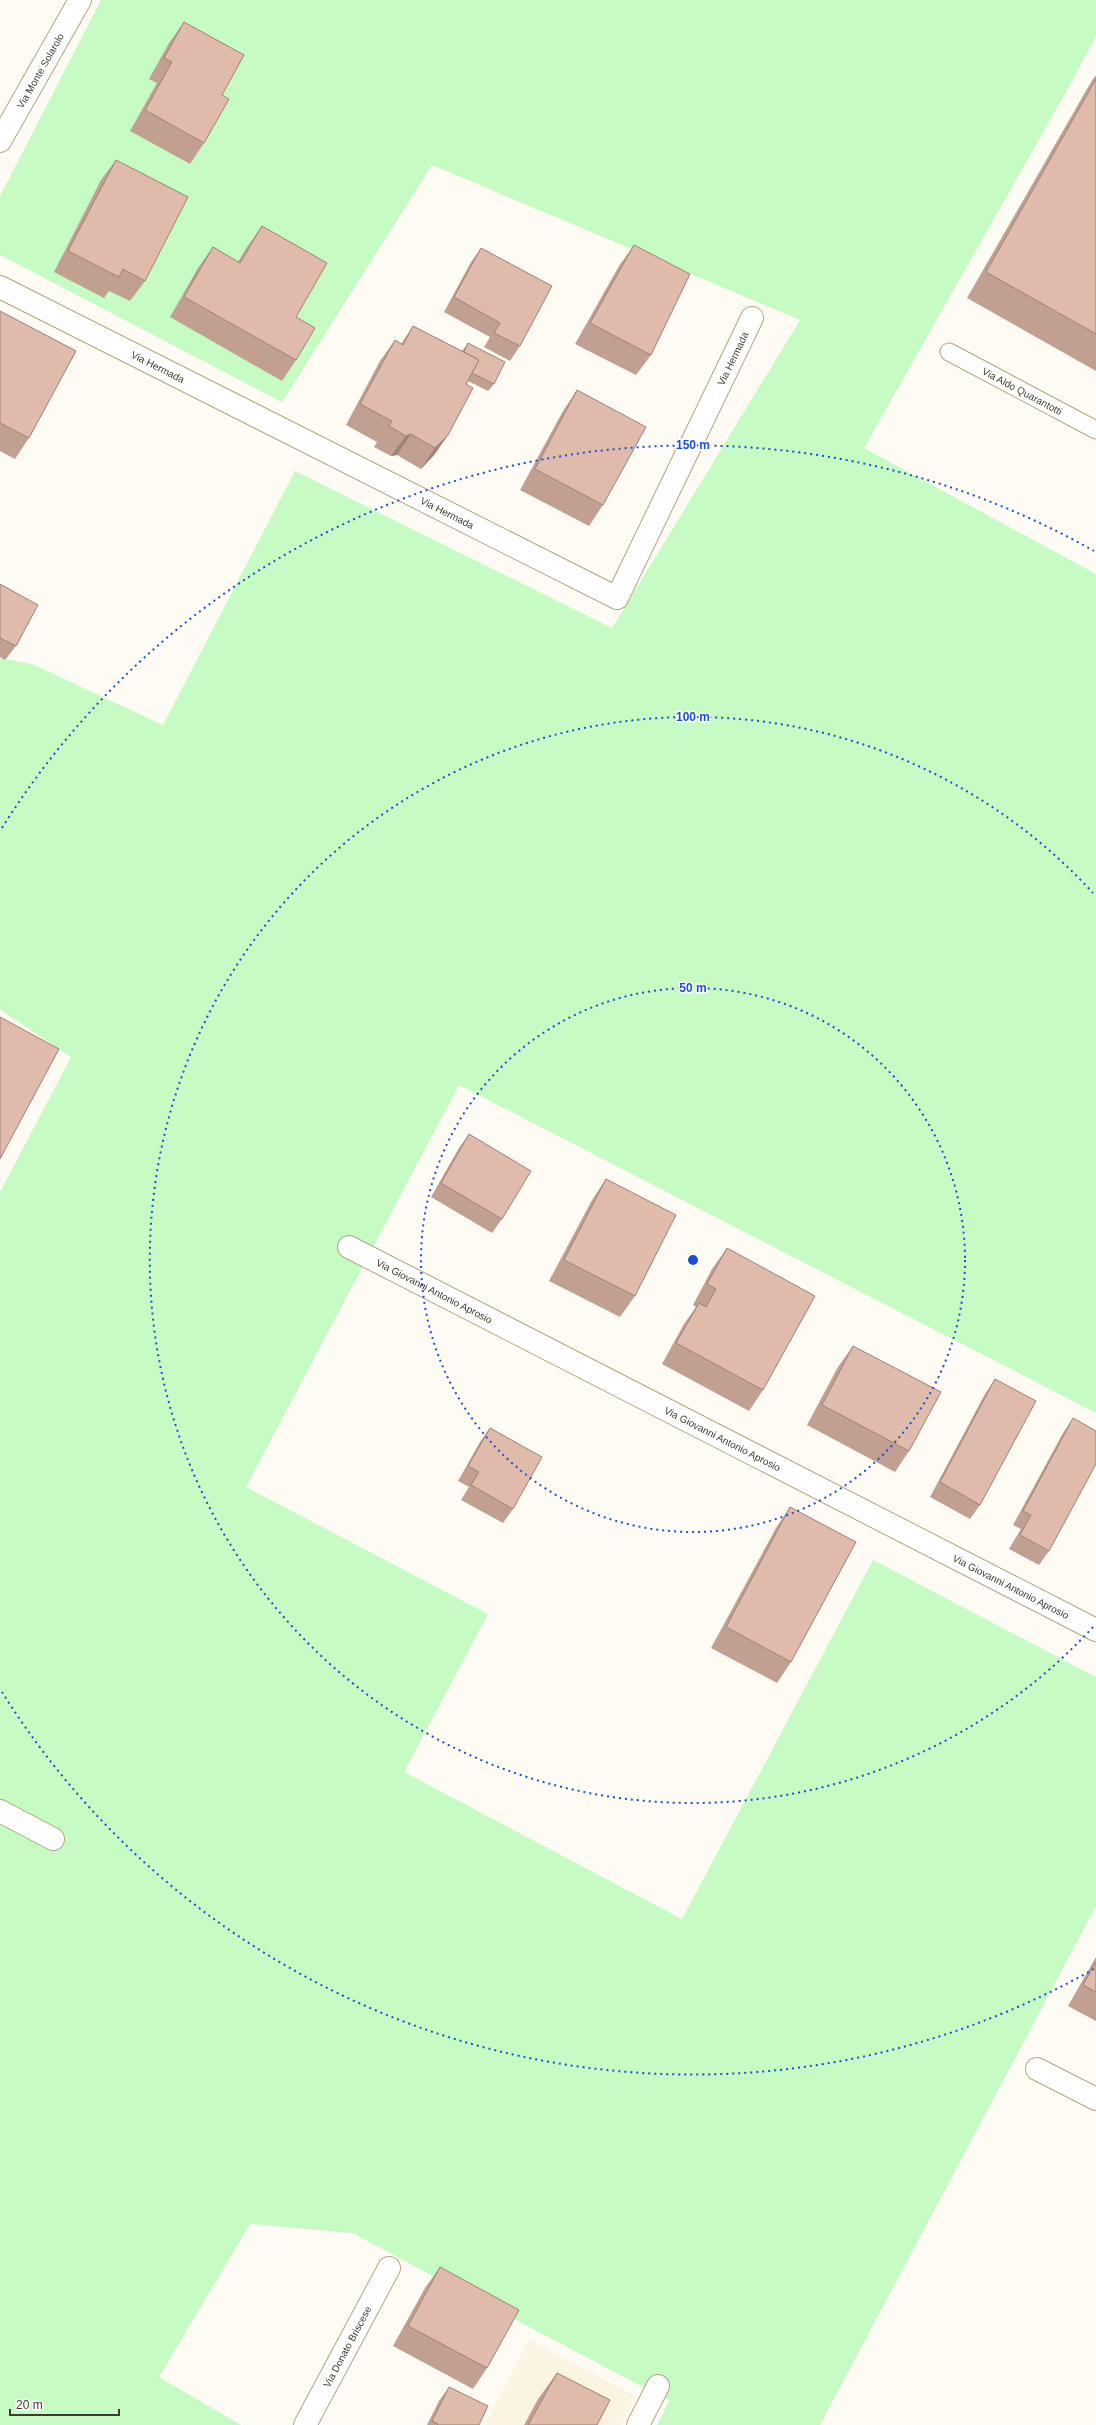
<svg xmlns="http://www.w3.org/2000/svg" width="1096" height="2425" viewBox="0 0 1096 2425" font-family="Arial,sans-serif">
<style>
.built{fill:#fcf4e3}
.green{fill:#c6fbc3}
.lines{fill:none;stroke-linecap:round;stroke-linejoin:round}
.service-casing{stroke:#b5a584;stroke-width:19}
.minor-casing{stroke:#b5a584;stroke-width:24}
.service{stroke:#fff;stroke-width:17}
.minor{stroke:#fff;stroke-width:22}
.wall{fill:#c1a092}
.shaded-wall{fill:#9d8277}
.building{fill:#e0baaa;stroke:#9d8277}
.ring{fill:none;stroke:#1d4ed8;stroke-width:2;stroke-dasharray:2 4}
.labels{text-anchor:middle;stroke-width:3;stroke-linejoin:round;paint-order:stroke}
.street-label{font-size:10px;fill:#413a2c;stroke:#fff}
.centre{fill:#1d4ed8;stroke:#fff;stroke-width:2}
.ring-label{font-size:12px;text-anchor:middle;font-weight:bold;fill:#1d4ed8;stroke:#fff;stroke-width:3;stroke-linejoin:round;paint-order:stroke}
</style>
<rect width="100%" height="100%" fill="#fefbf4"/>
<path class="built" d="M529 2340 636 2396 621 2425H485Z"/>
<path class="green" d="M101 0H1096V36L1071 83 864 448 1096 574V1413L459 1085 246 1487 488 1614 404 1772 682 1919 873 1560 1096 1677V1906L820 2425H657L669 2401 352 2233 250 2224 159 2377 241 2425H0V1192L71 1057 1 1010 0 1004V658L32 664 163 725 295 471 612 628 800 320 432 165 282 402 0 255V196Z"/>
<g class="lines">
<g class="service-casing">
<g id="service">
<path id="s1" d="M949 352 1096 430"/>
</g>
</g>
<g class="minor-casing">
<g id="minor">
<path id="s2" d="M0 141 80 0"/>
<path id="s3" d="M0 287 617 598 752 318"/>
<path id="s4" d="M349 1247 1096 1630"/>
<path d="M0 1811 53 1839"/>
<path d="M1037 2069 1096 2099"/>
<path id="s5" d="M305 2425 389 2268"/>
<path d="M638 2425 658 2386"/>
</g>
</g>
<use href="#service" class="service"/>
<use href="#minor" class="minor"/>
</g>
<g class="wall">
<path d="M184 22 222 95 204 143 190 164 130 131 157 83 149 79 169 43Z"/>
<path d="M1096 75V371L967 298 1091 82Z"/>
<path d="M116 160 145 281 130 301 109 291 104 298 54 272 101 180Z"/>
<path d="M262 226 296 317V360L282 381 170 317 198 268 213 247 238 262 247 247Z"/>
<path d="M634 245 651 355 636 375 575 344 619 266Z"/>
<path d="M481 248 520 346 510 361 484 347 490 337 444 312 471 262Z"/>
<path d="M0 311 29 438 15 459 0 451Z"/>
<path d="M413 326 462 351 468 343 494 384 488 391 468 381 466 384 448 435 434 455 421 469 397 455 391 456 374 447 377 442 346 425 380 361 395 340 401 344Z"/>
<path d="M577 390 603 505 589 526 520 490 563 411Z"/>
<path d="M0 584 16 646 5 660 0 657Z"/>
<path d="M469 1134 502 1219 492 1233 431 1197 459 1148Z"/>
<path d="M606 1179 635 1296 620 1317 549 1281 592 1200Z"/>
<path d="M727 1248 763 1390 749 1411 662 1364 684 1324 696 1307 693 1305 712 1269Z"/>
<path d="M853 1346 909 1451 895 1472 807 1425 838 1367Z"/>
<path d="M995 1379 980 1505 970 1519 930 1497 985 1394Z"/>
<path d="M1073 1418 1049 1551 1039 1565 1009 1549 1021 1529 1013 1525 1063 1433Z"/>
<path d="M490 1428 513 1509 503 1523 461 1500 469 1487 458 1481 480 1442Z"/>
<path d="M790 1507 791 1662 777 1683 711 1648 776 1528Z"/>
<path d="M1096 1957V2021L1068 2006Z"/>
<path d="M440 2267 487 2368 473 2389 393 2346 425 2288Z"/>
<path d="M557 2373 597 2425H524L538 2399Z"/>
<path d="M449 2387 479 2425H427L439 2401Z"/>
</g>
<g class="shaded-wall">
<path d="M411 434 397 455 391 456 406 436Z"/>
<path d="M448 435 434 455 421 469 435 448Z"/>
</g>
<g class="building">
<path d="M184 22 244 55 222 95 229 99 204 143 145 110 172 62 164 58Z"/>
<path d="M1096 79V334L986 272Z"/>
<path d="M116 160 188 197 145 281 123 269 119 277 68 251Z"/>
<path d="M262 226 327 263 296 317 315 328 296 360 184 297 213 247 240 263Z"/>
<path d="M634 245 690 274 651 355 590 323Z"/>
<path d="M481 248 552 286 520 346 494 333 500 323 454 297Z"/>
<path d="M0 311 76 351 29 438 0 423Z"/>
<path d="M413 326 479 360 466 384 473 388 448 435 435 448 411 434 406 436 389 426 392 421 360 404 395 340 403 345Z"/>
<path d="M468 343 505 362 494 384 472 373 479 360 464 352Z"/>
<path d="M577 390 646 427 603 505 535 469Z"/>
<path d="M0 584 38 605 16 646 0 638Z"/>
<path d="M0 1017 59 1049 0 1159Z"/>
<path d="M469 1134 531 1171 502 1219 441 1183Z"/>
<path d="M606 1179 676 1215 635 1296 564 1260Z"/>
<path d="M727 1248 815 1296 763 1390 676 1343 699 1303 706 1307 716 1289 707 1284Z"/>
<path d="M853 1346 941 1392 909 1451 822 1405Z"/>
<path d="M995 1379 1036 1401 980 1505 940 1482Z"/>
<path d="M1073 1418 1096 1431V1464L1049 1551 1020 1535 1031 1515 1023 1511Z"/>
<path d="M490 1428 542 1457 513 1509 471 1485 479 1472 468 1466Z"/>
<path d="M790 1507 856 1542 791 1662 726 1627Z"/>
<path d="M1096 1962V1992L1083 1985Z"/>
<path d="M440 2267 519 2310 487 2368 408 2326Z"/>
<path d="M557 2373 610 2400 597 2425H528Z"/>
<path d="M449 2387 488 2406 479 2425H437L438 2424 432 2421Z"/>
</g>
<g class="ring">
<circle cx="693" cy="1260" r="272"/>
<path d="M1093 1627A543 543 0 1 1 1093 893"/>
<path d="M1094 1969A815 815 0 0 1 2 1692M2 828A815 815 0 0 1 1094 551"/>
</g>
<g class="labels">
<g class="street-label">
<text dy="4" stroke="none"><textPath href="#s2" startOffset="81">Via Monte Solarolo</textPath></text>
<text dy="4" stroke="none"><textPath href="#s3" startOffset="957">Via Hermada</textPath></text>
<text dy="4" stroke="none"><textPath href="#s3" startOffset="177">Via Hermada</textPath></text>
<text dy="4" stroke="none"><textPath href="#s1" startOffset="83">Via Aldo Quarantotti</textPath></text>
<text dy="4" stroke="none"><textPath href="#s3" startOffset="501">Via Hermada</textPath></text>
<text dy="4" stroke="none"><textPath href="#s4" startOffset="96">Via Giovanni Antonio Aprosio</textPath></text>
<text dy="4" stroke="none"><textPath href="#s4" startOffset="420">Via Giovanni Antonio Aprosio</textPath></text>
<text dy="4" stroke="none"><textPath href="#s4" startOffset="744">Via Giovanni Antonio Aprosio</textPath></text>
<text dy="4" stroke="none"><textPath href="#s5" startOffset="89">Via Donato Briscese</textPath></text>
</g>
</g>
<circle cx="693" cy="1260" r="6" class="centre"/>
<g class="ring-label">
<text x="693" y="449">150 m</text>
<text x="693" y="721">100 m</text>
<text x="693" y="992">50 m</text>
</g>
<path d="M10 2409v6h109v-6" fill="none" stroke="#413a2c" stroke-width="2"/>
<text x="16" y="2409" font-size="12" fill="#413a2c" stroke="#ffffff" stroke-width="3" paint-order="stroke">20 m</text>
</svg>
